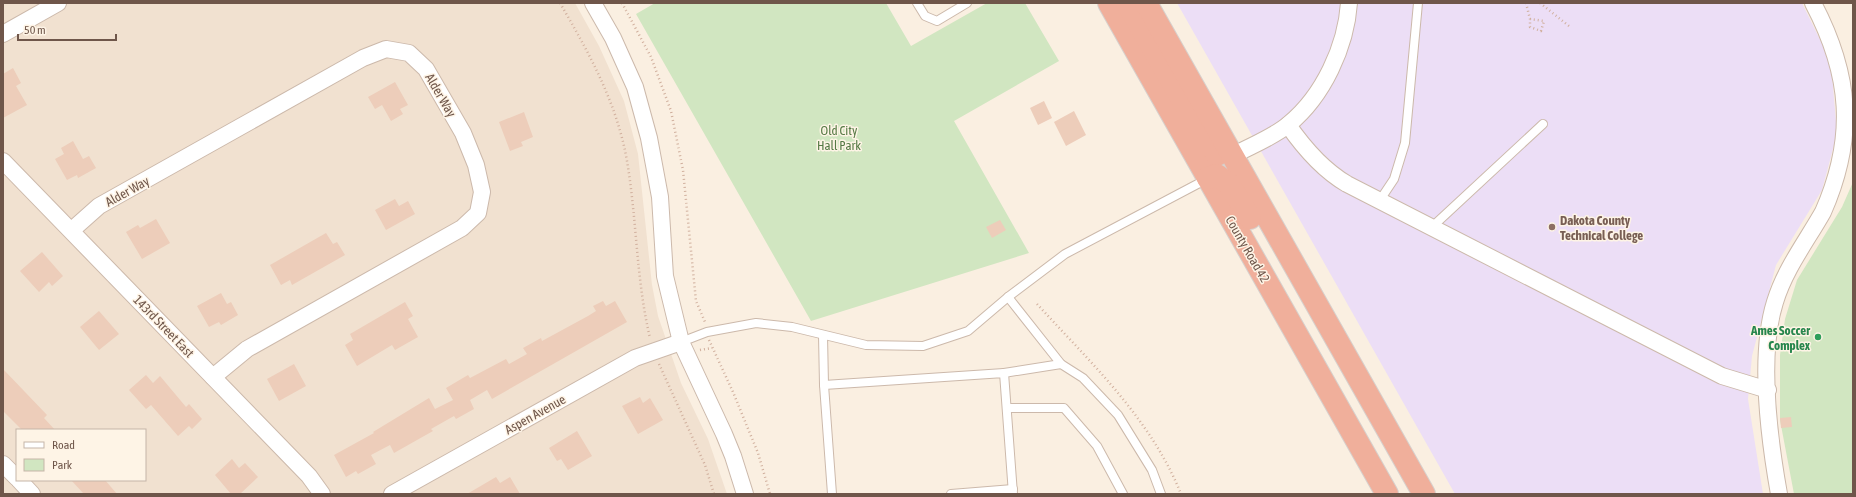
<svg xmlns="http://www.w3.org/2000/svg" width="1856" height="497" viewBox="0 0 1856 497" font-family="'Asap Condensed',sans-serif">
<style>
.residential{fill:#f1e1d0;fill-rule:evenodd}
.education{fill:#ecdef6}
.green{fill:#d1e6c1}
.building{fill:#edcdba}
.lines{fill:none;stroke-linecap:round;stroke-linejoin:round}
.lane-casing{stroke:#ccb9ab;stroke-width:10}
.street-casing{stroke:#ccb9ab;stroke-width:18}
.highway-casing{stroke:#d7d0cc;stroke-width:24}
.path{stroke:#d1b09e;stroke-width:2.5;stroke-dasharray:1 3;stroke-linecap:butt}
.lane{stroke:#fff;stroke-width:8}
.street{stroke:#fff;stroke-width:16}
.highway{stroke:#f0af9b;stroke-width:22}
.education-dot{fill:#8d6e63;stroke:#fef4e6;stroke-width:1.5}
.leisure-dot{fill:#2e9e5b;stroke:#fef4e6;stroke-width:1.5}
.labels{text-anchor:middle;stroke-width:3;stroke-linejoin:round;paint-order:stroke}
.street-label{font-size:13px;fill:#6f564a;stroke:#fef4e6}
.park-label{font-size:13px;fill:#567a45;stroke:#fef4e6}
.education-label{font-size:13px;font-weight:bold;fill:#785e54;stroke:#fef4e6;text-anchor:start}
.leisure-label{font-size:13px;font-weight:bold;fill:#27864d;stroke:#fef4e6;text-anchor:end}
</style>
<rect width="100%" height="100%" fill="#faefe1"/>
<path class="residential" d="M3 3H575L599 46 624 101 638 154 652 285 658 316 681 383 708 439 727 494H3ZM17 430H145V480H17Z"/>
<path class="education" d="M1177 3H1802L1831 62 1837 134 1822 190 1776 265 1752 356 1748 399 1763 494H1455Z"/>
<g class="green">
<path d="M655 3H886L911 46 987 3H1025L1059 61 954 121 1029 253 811 321 636 14Z"/>
<path d="M1853 182V494H1794L1780 420V355L1785 319 1797 280 1842 207Z"/>
</g>
<g class="building">
<path d="M13 68 21 83 16 86 27 105 3 118V74Z"/>
<path d="M395 82 408 105 400 109 403 114 391 121 382 105 375 109 368 97Z"/>
<path d="M1044 101 1052 118 1038 125 1030 108Z"/>
<path d="M1074 111 1086 135 1066 146 1054 122Z"/>
<path d="M524 112 533 137 521 142 523 146 510 151 499 122Z"/>
<path d="M73 141 83 159 89 156 96 168 78 178 77 175 67 180 55 159 64 154 61 148Z"/>
<path d="M395 199 399 206 408 201 415 214 386 230 375 210Z"/>
<path d="M156 219 170 243 142 259 126 232 138 225 140 228Z"/>
<path d="M1000 220 1006 230 992 238 986 227Z"/>
<path d="M326 233 333 244 337 242 345 255 292 285 290 280 281 285 270 265Z"/>
<path d="M42 252 63 276 52 286 49 282 39 292 20 271Z"/>
<path d="M221 293 227 304 231 302 238 315 221 325 219 322 209 327 197 306Z"/>
<path d="M603 301 606 306 615 301 627 322 492 399 487 390 470 400 474 409 456 419 454 416 431 429 433 431 394 453 390 445 371 455 376 464 358 474 356 471 346 477 334 455 374 433 373 432 429 398 435 409 453 400 446 388 468 375 470 378 506 359 509 364 527 354 523 348 541 338 542 341 588 316 596 311 593 306Z"/>
<path d="M405 302 413 316 408 319 418 337 395 350 392 345 357 366 345 345 353 340 350 334Z"/>
<path d="M99 311 119 334 99 350 80 327Z"/>
<path d="M294 364 306 386 279 401 267 379Z"/>
<path d="M3 369 47 415 44 418 55 430H22L3 411Z"/>
<path d="M146 375 153 383 160 376 186 407 189 404 202 419 192 429 189 426 178 436 151 405 146 409 129 390Z"/>
<path d="M640 397 643 403 650 398 663 420 638 434 622 406Z"/>
<path d="M1791 417 1792 427 1781 428 1780 418Z"/>
<path d="M577 431 592 456 568 470 561 459 557 461 549 448Z"/>
<path d="M232 459 239 468 245 463 258 477 240 494H231L215 475Z"/>
<path d="M496 477 500 483 510 477 520 494H467Z"/>
<path d="M71 480H105L117 494H84Z"/>
</g>
<g class="lines">
<g class="lane-casing">
<g id="lane">
<path d="M917 3 925 16 937 21 967 3"/>
<path d="M1380 200 1394 179 1405 143 1418 3"/>
<path d="M1432 227 1543 124"/>
<path d="M1008 297 1061 364"/>
<path d="M823 335 824 385 832 494"/>
<path d="M681 342 707 332 756 323 792 327 866 345 923 346 968 331 1008 297 1065 254 1207 179"/>
<path d="M1004 373 1061 364 1083 378 1118 415 1152 470 1161 494"/>
<path d="M824 385 1004 373 1013 494"/>
<path d="M1007 408H1064L1097 446 1123 494"/>
<path d="M951 494 1013 489"/>
</g>
</g>
<g class="street-casing">
<g id="street">
<path d="M593 3 613 38 635 87 649 138 660 197 665 276 681 342 724 434 733 456 745 494"/>
<path d="M3 34 58 3"/>
<path d="M1288 125C1304 148 1323 170 1347 184L1722 376 1768 390"/>
<path d="M1232 156C1250 146 1274 137 1289 124 1323 96 1346 47 1349 3"/>
<path d="M3 161 309 476 322 494"/>
<path d="M72 230 99 206 363 58 386 49 409 53 426 69 463 133 476 165 482 192 478 213 462 228 247 349 213 377"/>
<path d="M3 464 17 478"/>
<path d="M19 480 32 494"/>
<path d="M392 494 635 358 681 342"/>
<path d="M1779 494C1769 438 1758 356 1775 302 1785 269 1806 242 1823 212 1856 137 1851 75 1813 3"/>
</g>
</g>
<g class="highway-casing">
<g id="highway">
<path d="M1109 3 1387 494"/>
<path d="M1127 3 1183 101 1217 155"/>
<path d="M1146 3 1424 494"/>
<path d="M1208 178 1217 175 1229 184 1250 218"/>
</g>
</g>
<g class="path">
<path d="M560 3C589 53 617 103 627 161 637 220 636 279 650 338"/>
<path d="M622 3 651 57 671 111 683 170 696 301 705 322"/>
<path d="M1526 3 1530 19V27L1541 31 1544 21 1530 19"/>
<path d="M1540 3 1569 26"/>
<path d="M1037 304C1091 363 1151 419 1181 494"/>
<path d="M709 340 733 392 758 453 770 494"/>
<path d="M700 350 712 348"/>
<path d="M659 364 705 465 714 494"/>
</g>
<use href="#lane" class="lane"/>
<use href="#street" class="street"/>
<use href="#highway" class="highway"/>
</g>
<circle class="education-dot" cx="1552" cy="227" r="4"/>
<circle class="leisure-dot" cx="1818" cy="337" r="4"/>
<g class="labels">
<g class="street-label">
<text transform="translate(441 95) rotate(60)" y="5">Alder Way</text>
<text transform="translate(127 191) rotate(-29)" y="5">Alder Way</text>
<text transform="translate(1248 249) rotate(60)" y="5">County Road 42</text>
<text transform="translate(164 326) rotate(46)" y="5">143rd Street East</text>
<text transform="translate(535 414) rotate(-29)" y="5">Aspen Avenue</text>
</g>
<g class="park-label">
<text x="839" y="135">Old City<tspan x="839" dy="15">Hall Park</tspan></text>
</g>
<g class="education-label">
<text x="1560" y="225">Dakota County<tspan x="1560" dy="15">Technical College</tspan></text>
</g>
<g class="leisure-label">
<text x="1810" y="335">Ames Soccer<tspan x="1810" dy="15">Complex</tspan></text>
</g>
</g>
<rect width="1856" height="497" fill="none" stroke="#6f564a" stroke-width="8"/>
<rect x="16" y="429" width="130" height="52" fill="#fef4e6" stroke="#c5b5a8"/>
<rect x="24" y="442" width="20" height="6" fill="#ffffff" stroke="#c5b5a8"/>
<text x="52" y="449" font-size="12" fill="#6f564a">Road</text>
<rect x="24" y="459" width="20" height="12" fill="#d1e6c1" stroke="#c5b5a8"/>
<text x="52" y="469" font-size="12" fill="#6f564a">Park</text>
<path d="M18 34v6h98v-6" fill="none" stroke="#6f564a" stroke-width="2"/>
<text x="24" y="34" font-size="12" fill="#6f564a" stroke="#fef4e6" stroke-width="3" paint-order="stroke">50 m</text>
</svg>
